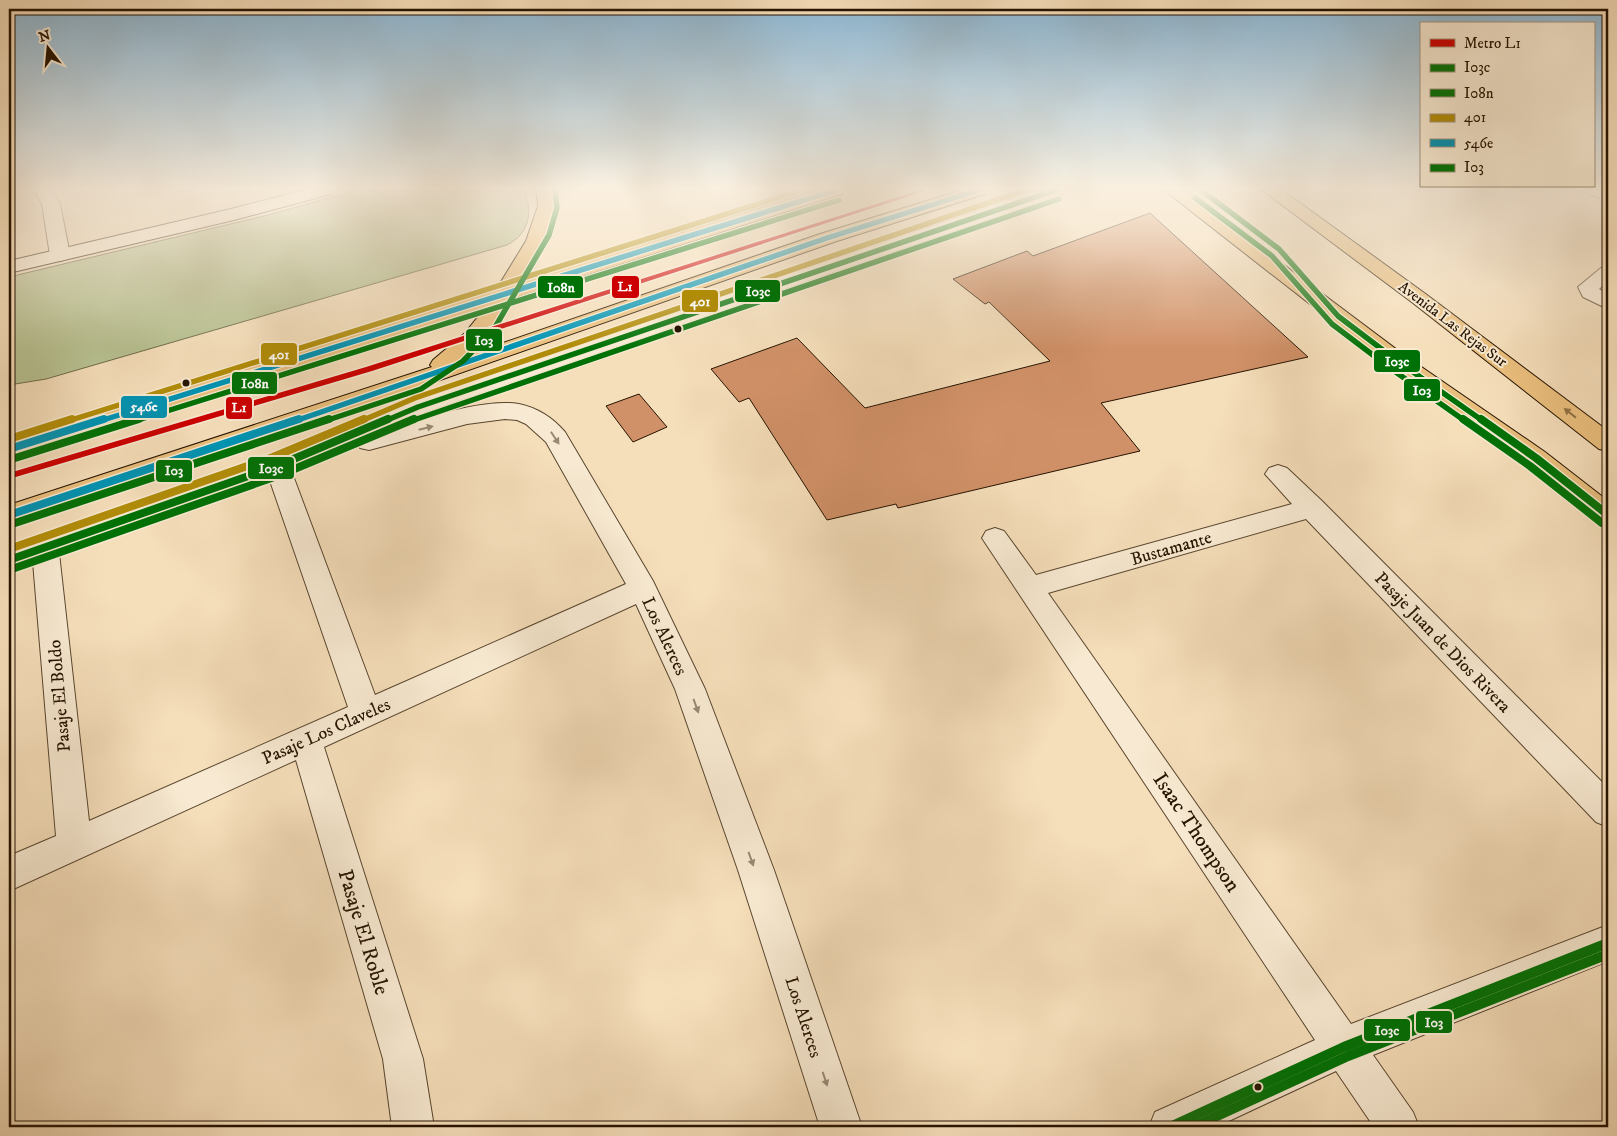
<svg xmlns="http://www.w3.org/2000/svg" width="1617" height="1136" viewBox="0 0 1617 1136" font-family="'IM FELL DW Pica',serif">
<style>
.green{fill:#b8c292;stroke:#6e6a49}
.building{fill:#d19168;stroke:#251300}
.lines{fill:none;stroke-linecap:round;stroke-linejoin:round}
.minor-casing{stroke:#59462e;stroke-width:2}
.secondary-casing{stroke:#251300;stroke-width:2}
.primary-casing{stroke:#251300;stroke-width:2}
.minor{fill:#f8ead2;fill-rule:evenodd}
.secondary{fill:#f8ead2;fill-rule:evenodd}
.primary{fill:#eabf7d;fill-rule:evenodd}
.bus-1-far2-casing{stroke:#f8ead2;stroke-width:8}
.bus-1-far1-casing{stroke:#f8ead2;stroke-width:11}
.bus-1-casing{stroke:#f8ead2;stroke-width:14}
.bus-2-far1-casing{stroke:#f8ead2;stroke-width:8}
.bus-2-casing{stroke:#f8ead2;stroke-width:11}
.bus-3-far1-casing{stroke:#f8ead2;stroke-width:8}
.bus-3-casing{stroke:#f8ead2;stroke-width:11}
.bus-4-far1-casing{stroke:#f8ead2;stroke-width:8}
.bus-4-casing{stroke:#f8ead2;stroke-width:11}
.bus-5-far2-casing{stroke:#f8ead2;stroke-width:8}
.bus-5-far1-casing{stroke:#f8ead2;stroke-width:11}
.bus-5-casing{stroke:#f8ead2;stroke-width:14}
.bus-1-far2{stroke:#007106;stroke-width:5.5}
.bus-1-far1{stroke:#007106;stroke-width:8}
.bus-1{stroke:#007106;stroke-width:10}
.bus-2-far1{stroke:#007106;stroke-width:5.5}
.bus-2{stroke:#007106;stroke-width:8}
.bus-3-far1{stroke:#b18c08;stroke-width:5.5}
.bus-3{stroke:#b18c08;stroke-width:8}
.bus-4-far1{stroke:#0093b3;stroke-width:5.5}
.bus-4{stroke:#0093b3;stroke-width:8}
.bus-5-far2{stroke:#007106;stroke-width:5.5}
.bus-5-far1{stroke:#007106;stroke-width:8}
.bus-5{stroke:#007106;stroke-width:10}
.metro-1-casing{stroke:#f8ead2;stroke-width:3}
.metro-1{fill:#c00;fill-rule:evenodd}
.oneway{fill:#917245}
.oneway2{fill:#998974}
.bus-dot{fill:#251300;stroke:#f8ead2;stroke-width:2}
.labels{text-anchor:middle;stroke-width:4;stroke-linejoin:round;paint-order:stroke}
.far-street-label{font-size:15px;fill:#251300;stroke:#f8ead2}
.street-label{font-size:18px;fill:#251300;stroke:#f8ead2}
.near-street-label{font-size:21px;fill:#251300;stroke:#f8ead2}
.line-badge{stroke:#f8ead2;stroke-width:2}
.badge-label{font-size:14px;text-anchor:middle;font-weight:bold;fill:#fff}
</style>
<rect width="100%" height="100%" fill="#f5deba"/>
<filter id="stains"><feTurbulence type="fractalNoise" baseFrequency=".004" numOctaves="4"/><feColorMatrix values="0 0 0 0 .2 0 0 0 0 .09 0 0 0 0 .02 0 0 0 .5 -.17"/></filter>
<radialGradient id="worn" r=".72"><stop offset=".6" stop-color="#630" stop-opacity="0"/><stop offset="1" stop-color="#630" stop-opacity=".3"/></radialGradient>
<path class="green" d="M357 190H524C533 212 530 233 507 245L46 379 9 385V277L268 215Z"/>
<g class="building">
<path d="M1150 213 1308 357 1101 403 1140 451 898 508 896 504 827 520 749 398 739 402 711 369 797 338 865 408 1050 361 989 302 985 304 953 279 1027 251 1033 256Z"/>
<path d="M639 394 667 427 633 442 606 406Z"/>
</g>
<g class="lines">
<g class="minor-casing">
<g id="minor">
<path d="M34 190H52L60 204 70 255 67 259 60 261 53 259 50 255 42 204Z"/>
<path d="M1039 190H1065L1062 194 426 412 386 429C423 419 483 398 519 404 538 408 553 418 565 432L653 581 705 689 774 870 862 1127H820L738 870 675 689 636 604 324 747 423 1059 434 1127H392L383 1059 296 760 9 891V856L56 836 33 562 9 570V549L268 460 410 402ZM505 419 517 420 526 424 546 442 626 584 375 695 291 470 357 442 360 448 369 450 467 424ZM269 478 348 707 89 821 59 553Z"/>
<path d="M1585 190H1608V200L1588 194Z"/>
<path d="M1608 266V281L1599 289 1608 295V309L1583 297 1578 287 1601 268Z"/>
<path d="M1278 465 1287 468 1322 501 1608 788V827L1596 822 1306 519 1048 593 1351 1024 1608 925V961L1373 1055 1413 1112 1419 1127H1374L1336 1071 1216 1127H1149L1155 1112 1315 1040 982 538 986 531 995 528 1004 531 1036 575 1292 504 1265 474 1269 468Z"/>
</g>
</g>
<g class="secondary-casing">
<path id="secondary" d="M305 190H334L331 194 234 220 9 273V261L231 209Z"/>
</g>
<g class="primary-casing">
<g id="primary">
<path d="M536 190H554C560 224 538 254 521 282L818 190H845L842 194 511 299C498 321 485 339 465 356L820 234 962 190H988L985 194 834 242 423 386 9 524V505L432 367 430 365 433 360 465 333 486 307 9 457V441L496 290 526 241 538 206Z"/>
<path d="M1164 190H1184L1404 355 1545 452 1608 501V524L1599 522 1527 464 1388 365Z"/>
<path d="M1262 190H1282L1427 295 1608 431V451L1599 449 1413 303Z"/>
</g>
</g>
<use href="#minor" class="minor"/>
<use href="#secondary" class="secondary"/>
<use href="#primary" class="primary"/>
<g class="bus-1-far2-casing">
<g id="bus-1-far2">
<path d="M1201 190 1279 249 1338 316 1396 360 1483 421"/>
<path d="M385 421 418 407 1056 190"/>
</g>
</g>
<g class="bus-1-far1-casing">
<g id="bus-1-far1">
<path d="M1481 419 1536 458 1608 515"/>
<path d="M9 560 277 466 388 419"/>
</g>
</g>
<g class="bus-1-casing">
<path id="bus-1" d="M1170 1127 1344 1047 1608 943"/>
</g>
<g class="bus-2-far1-casing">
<g id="bus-2-far1">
<path d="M135 421 839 200"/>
<path d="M411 421 1059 199"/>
</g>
</g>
<g class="bus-2-casing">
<g id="bus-2">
<path d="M12 459 139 419"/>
<path d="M12 569 280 475 414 419"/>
</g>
</g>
<g class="bus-3-far1-casing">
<g id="bus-3-far1">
<path d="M68 421 803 190"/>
<path d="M361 421 415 398 1026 190"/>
</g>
</g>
<g class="bus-3-casing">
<g id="bus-3">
<path d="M9 439 72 419"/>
<path d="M9 549 273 457 364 419"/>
</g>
</g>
<g class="bus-4-far1-casing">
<g id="bus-4-far1">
<path d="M100 421 836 190"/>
<path d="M295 421 827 238 979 190"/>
</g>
</g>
<g class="bus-4-casing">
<g id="bus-4">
<path d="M9 449 104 419"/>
<path d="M9 515 299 419"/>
</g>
</g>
<g class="bus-5-far2-casing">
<g id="bus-5-far2">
<path d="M1195 198 1272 256 1332 324 1390 368 1465 421"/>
<path d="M325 421 421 389 463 361 494 329 549 235 557 208 555 190"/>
</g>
</g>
<g class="bus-5-far1-casing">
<g id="bus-5-far1">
<path d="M1463 419 1530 466 1602 523"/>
<path d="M12 524 329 419"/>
</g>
</g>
<g class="bus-5-casing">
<path id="bus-5" d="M1193 1127 1348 1056 1608 954"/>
</g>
<use href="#bus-1-far2" class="bus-1-far2"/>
<use href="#bus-1-far1" class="bus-1-far1"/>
<use href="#bus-1" class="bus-1"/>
<use href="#bus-2-far1" class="bus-2-far1"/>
<use href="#bus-2" class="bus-2"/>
<use href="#bus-3-far1" class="bus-3-far1"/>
<use href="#bus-3" class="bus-3"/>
<use href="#bus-4-far1" class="bus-4-far1"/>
<use href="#bus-4" class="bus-4"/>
<use href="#bus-5-far2" class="bus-5-far2"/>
<use href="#bus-5-far1" class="bus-5-far1"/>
<use href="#bus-5" class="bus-5"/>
<g class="metro-1-casing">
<path id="metro-1" d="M920 190H928L372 371 9 479V473L366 367Z"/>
</g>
<use href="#metro-1" class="metro-1"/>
</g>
<defs><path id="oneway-solid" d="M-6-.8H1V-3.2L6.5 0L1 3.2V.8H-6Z" transform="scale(1.25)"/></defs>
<use class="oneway" href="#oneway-solid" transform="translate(1570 413) rotate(-142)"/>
<g class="oneway2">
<use href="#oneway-solid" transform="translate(426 428) rotate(-14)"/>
<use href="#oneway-solid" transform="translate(555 438) rotate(57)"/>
<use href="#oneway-solid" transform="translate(696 706) rotate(70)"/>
<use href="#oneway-solid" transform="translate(751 859) rotate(70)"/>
<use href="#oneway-solid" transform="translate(825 1079) rotate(72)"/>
</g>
<linearGradient id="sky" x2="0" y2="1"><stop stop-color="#8bb7d5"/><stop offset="0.54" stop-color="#faf0e0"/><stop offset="1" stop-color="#faf0e0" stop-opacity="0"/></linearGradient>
<rect width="1617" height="349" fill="url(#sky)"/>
<g class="bus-dot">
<circle cx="678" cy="329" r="4.5"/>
<circle cx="186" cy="383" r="4.5"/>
<circle cx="1258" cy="1087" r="4.5"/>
</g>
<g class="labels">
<g class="far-street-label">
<text transform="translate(1453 324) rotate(37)" y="5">Avenida Las Rejas Sur</text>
</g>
<g class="street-label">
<text transform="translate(1171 548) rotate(-16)" y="6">Bustamante</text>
<text transform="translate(665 636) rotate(65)" y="6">Los Alerces</text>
<text transform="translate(1443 642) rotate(46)" y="6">Pasaje Juan de Dios Rivera</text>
<text transform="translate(59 696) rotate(-95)" y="6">Pasaje El Boldo</text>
<text transform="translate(326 731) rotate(-24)" y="6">Pasaje Los Claveles</text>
<text transform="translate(804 1017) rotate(72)" y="6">Los Alerces</text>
</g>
<g class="near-street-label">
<text transform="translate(1197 832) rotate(56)" y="7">Isaac Thompson</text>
<text transform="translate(364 932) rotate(73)" y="7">Pasaje El Roble</text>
</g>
</g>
<g class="line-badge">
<rect x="611" y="275" width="29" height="24" rx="5" fill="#c00"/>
<rect x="537" y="275" width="47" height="24" rx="5" fill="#007106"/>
<rect x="734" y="279" width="47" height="24" rx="5" fill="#007106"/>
<rect x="681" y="289" width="38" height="24" rx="5" fill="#b18c08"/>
<rect x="465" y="328" width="38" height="24" rx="5" fill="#007106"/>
<rect x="260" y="342" width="38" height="24" rx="5" fill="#b18c08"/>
<rect x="1373" y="349" width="48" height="24" rx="5" fill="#007106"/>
<rect x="231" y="371" width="47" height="24" rx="5" fill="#007106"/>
<rect x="1403" y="378" width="38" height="24" rx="5" fill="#007106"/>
<rect x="120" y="395" width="48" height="24" rx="5" fill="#0093b3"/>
<rect x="225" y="396" width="28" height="24" rx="5" fill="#c00"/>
<rect x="247" y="456" width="48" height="24" rx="5" fill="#007106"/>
<rect x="155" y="459" width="38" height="24" rx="5" fill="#007106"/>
<rect x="1415" y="1010" width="38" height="24" rx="5" fill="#007106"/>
<rect x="1363" y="1018" width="48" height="24" rx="5" fill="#007106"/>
</g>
<g class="badge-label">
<text x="625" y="291">L1</text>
<text x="561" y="292">I08n</text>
<text x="758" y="296">I03c</text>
<text x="700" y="306">401</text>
<text x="484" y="345">I03</text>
<text x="279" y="359">401</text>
<text x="1397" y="366">I03c</text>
<text x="255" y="388">I08n</text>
<text x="1422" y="395">I03</text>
<text x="144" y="411">546e</text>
<text x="239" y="412">L1</text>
<text x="271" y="473">I03c</text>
<text x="174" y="475">I03</text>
<text x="1434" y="1027">I03</text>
<text x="1387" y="1035">I03c</text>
</g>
<rect width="1617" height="1136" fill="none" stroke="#f5deba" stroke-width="30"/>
<rect x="10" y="10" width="1597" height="1116" fill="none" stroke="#251300" stroke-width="2.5"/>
<rect x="15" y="15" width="1587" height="1106" fill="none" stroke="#251300"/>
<rect x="1420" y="22" width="175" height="165" fill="#f8ead2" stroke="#a4947e"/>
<rect x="1430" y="39" width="25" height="8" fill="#cc0000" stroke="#a4947e"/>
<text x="1464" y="48" font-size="15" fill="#251300">Metro L1</text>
<rect x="1430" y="64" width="25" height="8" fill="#007106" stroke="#a4947e"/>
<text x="1464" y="72" font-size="15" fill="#251300">I03c</text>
<rect x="1430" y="89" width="25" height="8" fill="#007106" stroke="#a4947e"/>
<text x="1464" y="98" font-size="15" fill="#251300">I08n</text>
<rect x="1430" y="114" width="25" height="8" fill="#b18c08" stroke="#a4947e"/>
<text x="1464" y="122" font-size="15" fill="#251300">401</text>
<rect x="1430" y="139" width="25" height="8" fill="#0093b3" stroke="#a4947e"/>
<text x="1464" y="148" font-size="15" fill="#251300">546e</text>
<rect x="1430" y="164" width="25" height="8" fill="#007106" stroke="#a4947e"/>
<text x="1464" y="172" font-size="15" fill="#251300">I03</text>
<g transform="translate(48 48) rotate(344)" stroke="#f8ead2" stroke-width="4" paint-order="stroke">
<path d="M0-4L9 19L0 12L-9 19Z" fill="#251300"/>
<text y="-8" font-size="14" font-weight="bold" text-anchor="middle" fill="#251300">N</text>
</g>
<rect width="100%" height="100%" filter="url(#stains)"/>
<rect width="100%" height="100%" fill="url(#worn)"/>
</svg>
